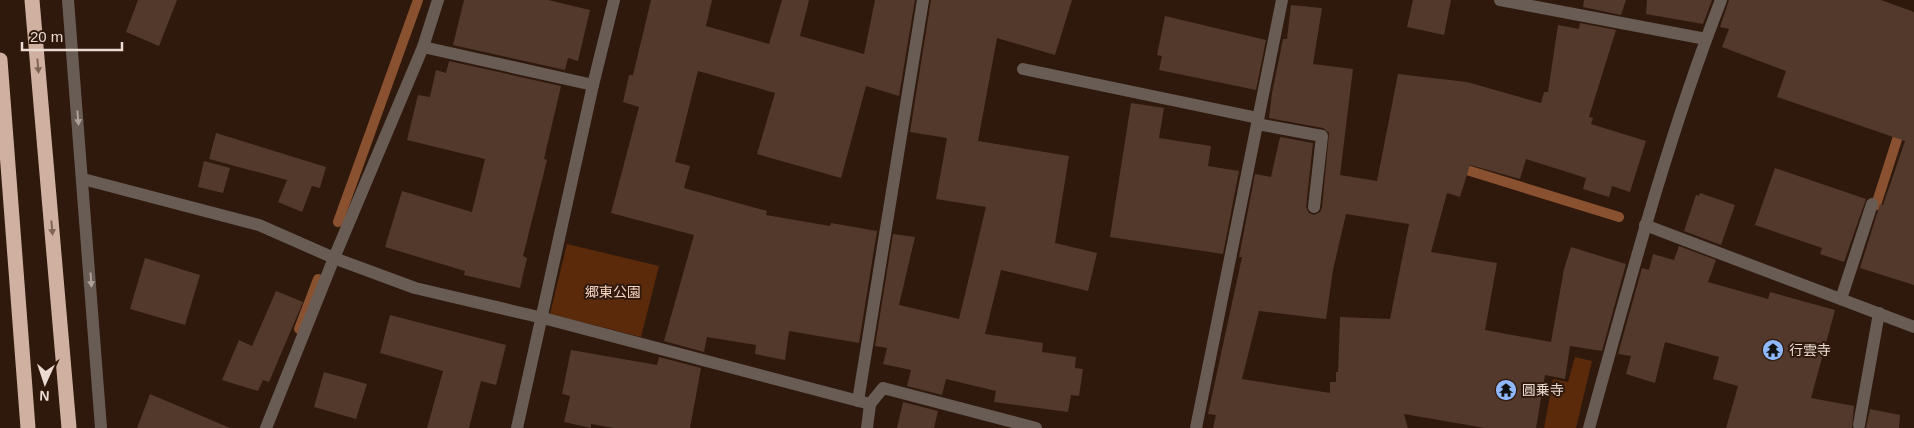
<svg xmlns="http://www.w3.org/2000/svg" width="1914" height="428" viewBox="0 0 1914 428" font-family="Helvetica,'Noto Sans JP',sans-serif">
<style>
.green{fill:#5a2a0b}
.lines{fill:none;stroke-linecap:round;stroke-linejoin:round}
.stream{stroke:#895130;stroke-width:10}
.building{fill:#52392c;fill-rule:evenodd}
.lane{stroke:#685c55;stroke-width:12}
.street{stroke:#685c55;stroke-width:12}
.highway{stroke:#d0b1a1;stroke-width:15}
.oneway{fill:#806556}
.oneway2{fill:#b0a29a}
.labels{text-anchor:middle;stroke-width:4;stroke-linejoin:round;paint-order:stroke}
.park-label{font-size:14px;fill:#f6d2c0;stroke:#2f190c}
.poi-label{font-size:14px;fill:#ebdbd2;stroke:#2f190c;text-anchor:start}
</style>
<rect width="100%" height="100%" fill="#2f190c"/>
<g class="green">
<path d="M567 244 659 266 641 337 550 314Z"/>
<path d="M1575 357 1592 361 1576 428H1544L1553 379 1568 382Z"/>
</g>
<g class="lines">
<g class="stream">
<path d="M1457 167 1619 217"/>
<path d="M1876 205 1901 127"/>
<path d="M338 222 418 0"/>
<path d="M299 329 318 279"/>
</g>
</g>
<g class="building">
<path d="M138 0H177L159 46 126 32Z"/>
<path d="M464 0H548L590 10 578 61 568 58 565 70 453 45Z"/>
<path d="M651 0H712L706 26 769 44 782 0H809L800 36 864 54 875 0H915L899 96 866 86 841 178 757 154 775 93 698 71 675 162 690 166 684 188 767 211 766 215 830 226 831 223 877 231 859 343 789 331 785 360 755 354 756 345 707 337 704 352 664 341 694 235 611 213 639 107 623 102 629 75H633Z"/>
<path d="M931 0H1072L1055 55 997 38 978 141 1069 156 1055 243 1097 253 1088 291 1001 270 985 334 1043 343 1042 352 1076 357 1075 368 1083 369 1079 396 1071 395 1068 412 994 402 996 391 946 379 942 395 907 386 911 370 883 364 887 348 875 346 893 234 915 237 899 305 959 319 986 207 936 199 947 138 910 132Z"/>
<path d="M1413 0H1451L1444 35 1407 27Z"/>
<path d="M1584 0H1626L1621 15 1583 7Z"/>
<path d="M1647 0H1712L1703 24 1646 14Z"/>
<path d="M1729 0H1881L1914 12V285L1860 268 1880 204 1883 205 1905 141 1777 97 1786 71 1722 47 1729 29 1720 27Z"/>
<path d="M1291 5 1322 8 1313 64 1353 69 1340 175 1377 181 1398 74 1467 82 1541 103 1544 92H1548L1558 25 1579 29 1580 23 1616 30 1589 117 1593 118 1591 124 1646 141 1630 192 1612 186 1609 197 1583 189 1586 178 1526 159 1520 179 1470 165 1460 197 1447 193 1431 252 1497 263 1485 330 1551 342 1564 269 1571 247 1626 264 1602 351 1570 346 1565 379 1545 375 1536 428H1485L1404 414 1408 428H1213L1216 415 1208 414 1242 257H1239L1255 174 1271 177 1280 137 1313 143 1306 207 1309 213 1314 215 1320 212 1322 208 1329 133 1323 128 1269 118 1272 93 1283 39H1287ZM1346 214 1409 224 1390 319 1340 317 1338 372H1336V382H1330V393L1242 379 1259 311 1326 319 1333 270Z"/>
<path d="M1165 16 1266 40 1256 90 1159 70 1162 56 1157 55Z"/>
<path d="M449 61 561 86 544 159 547 160 523 256 527 258 520 288 464 275 465 271 385 247 402 191 472 212 485 159 407 140 418 95 430 97 436 70 446 73Z"/>
<path d="M1131 103 1164 108 1159 138 1211 146 1208 166 1239 171 1223 254 1110 237Z"/>
<path d="M216 133 326 167 320 188 312 186 302 212 278 202 287 180 209 159Z"/>
<path d="M204 161 230 168 223 193 198 187Z"/>
<path d="M1775 168 1866 199 1844 262 1820 254 1822 248 1755 225Z"/>
<path d="M1700 193 1735 205 1721 245 1684 231 1696 195 1699 196Z"/>
<path d="M1679 246 1716 260 1708 282 1768 299 1770 292 1835 310 1811 398 1854 406 1852 428H1726L1738 386 1713 379 1719 357 1665 342 1655 383 1626 374 1631 356 1618 354 1642 268 1649 270 1653 254 1674 260Z"/>
<path d="M145 258 200 275 185 325 130 309Z"/>
<path d="M276 291 303 302 269 382 263 380 258 391 222 380 239 340 252 346Z"/>
<path d="M390 315 506 345 496 385 481 381 469 428H427L443 371 380 353Z"/>
<path d="M571 350 657 365 659 357 701 368 690 428H614L591 424V428L564 422 570 396 562 394Z"/>
<path d="M324 372 367 384 356 419 314 407Z"/>
<path d="M150 394 230 428H137Z"/>
<path d="M903 402 938 411 934 428H897Z"/>
<path d="M1870 409 1900 415 1899 428H1866Z"/>
</g>
<g class="lines">
<g class="lane">
<path d="M1023 69 1258 118"/>
<path d="M1257 124 1322 136 1314 207"/>
<path d="M1841 299 1872 204"/>
<path d="M1859 425 1879 313"/>
</g>
<g class="street">
<path d="M68 0 101 428"/>
<path d="M1500 0 1706 39"/>
<path d="M423 47 593 85"/>
<path d="M83 179 259 225 334 258 415 288 543 318 870 404 867 428"/>
<path d="M1645 225 1914 327"/>
<path d="M858 401 923 0"/>
<path d="M870 404 883 388 1036 428"/>
<path d="M266 428 334 258 423 47 438 0"/>
<path d="M517 428 593 85 614 0"/>
<path d="M1196 428 1282 0"/>
<path d="M1589 428C1629 284 1667 139 1721 0"/>
</g>
<g class="highway">
<path d="M32 0 69 428"/>
<path d="M0 60 28 428"/>
</g>
</g>
<defs><path id="oneway-solid" d="M-6-.8H1V-3.2L6.5 0L1 3.2V.8H-6Z" transform="scale(1.25)"/></defs>
<g class="oneway">
<use href="#oneway-solid" transform="translate(38 66) rotate(85)"/>
<use href="#oneway-solid" transform="translate(52 228) rotate(85)"/>
</g>
<g class="oneway2">
<use href="#oneway-solid" transform="translate(78 118) rotate(85)"/>
<use href="#oneway-solid" transform="translate(91 280) rotate(86)"/>
</g>
<defs>
<g id="temple-disc" transform="scale(1.125)"><circle r="9.5" fill="#8fb8fd" stroke="#2f190c"/><path d="M0-6L5-2H3V0L6.5 2.5H4V6H1.5V3h-3V6H-4V2.5H-6.5L-3 0V-2H-5Z" fill="#111"/></g>
</defs>
<g fill-rule="evenodd">
<use href="#temple-disc" x="1773" y="350"/>
<use href="#temple-disc" x="1506" y="390"/>
</g>
<g class="labels">
<g class="park-label">
<text x="613" y="297">郷東公園</text>
</g>
<g class="poi-label">
<text x="1789" y="355">行雲寺</text>
<text x="1522" y="395">圓乗寺</text>
</g>
</g>
<g transform="translate(45 383) rotate(183)" stroke="#2f190c" stroke-width="4" paint-order="stroke">
<path d="M0-4L9 19L0 12L-9 19Z" fill="#ebdbd2"/>
<text y="-8" font-size="14" font-weight="bold" text-anchor="middle" fill="#ebdbd2">N</text>
</g>
<path d="M22 42v8h100v-8" fill="none" stroke="#ebdbd2" stroke-width="2.5"/>
<text x="30" y="42" font-size="15" fill="#ebdbd2" stroke="#2f190c" stroke-width="4" paint-order="stroke">20 m</text>
</svg>
